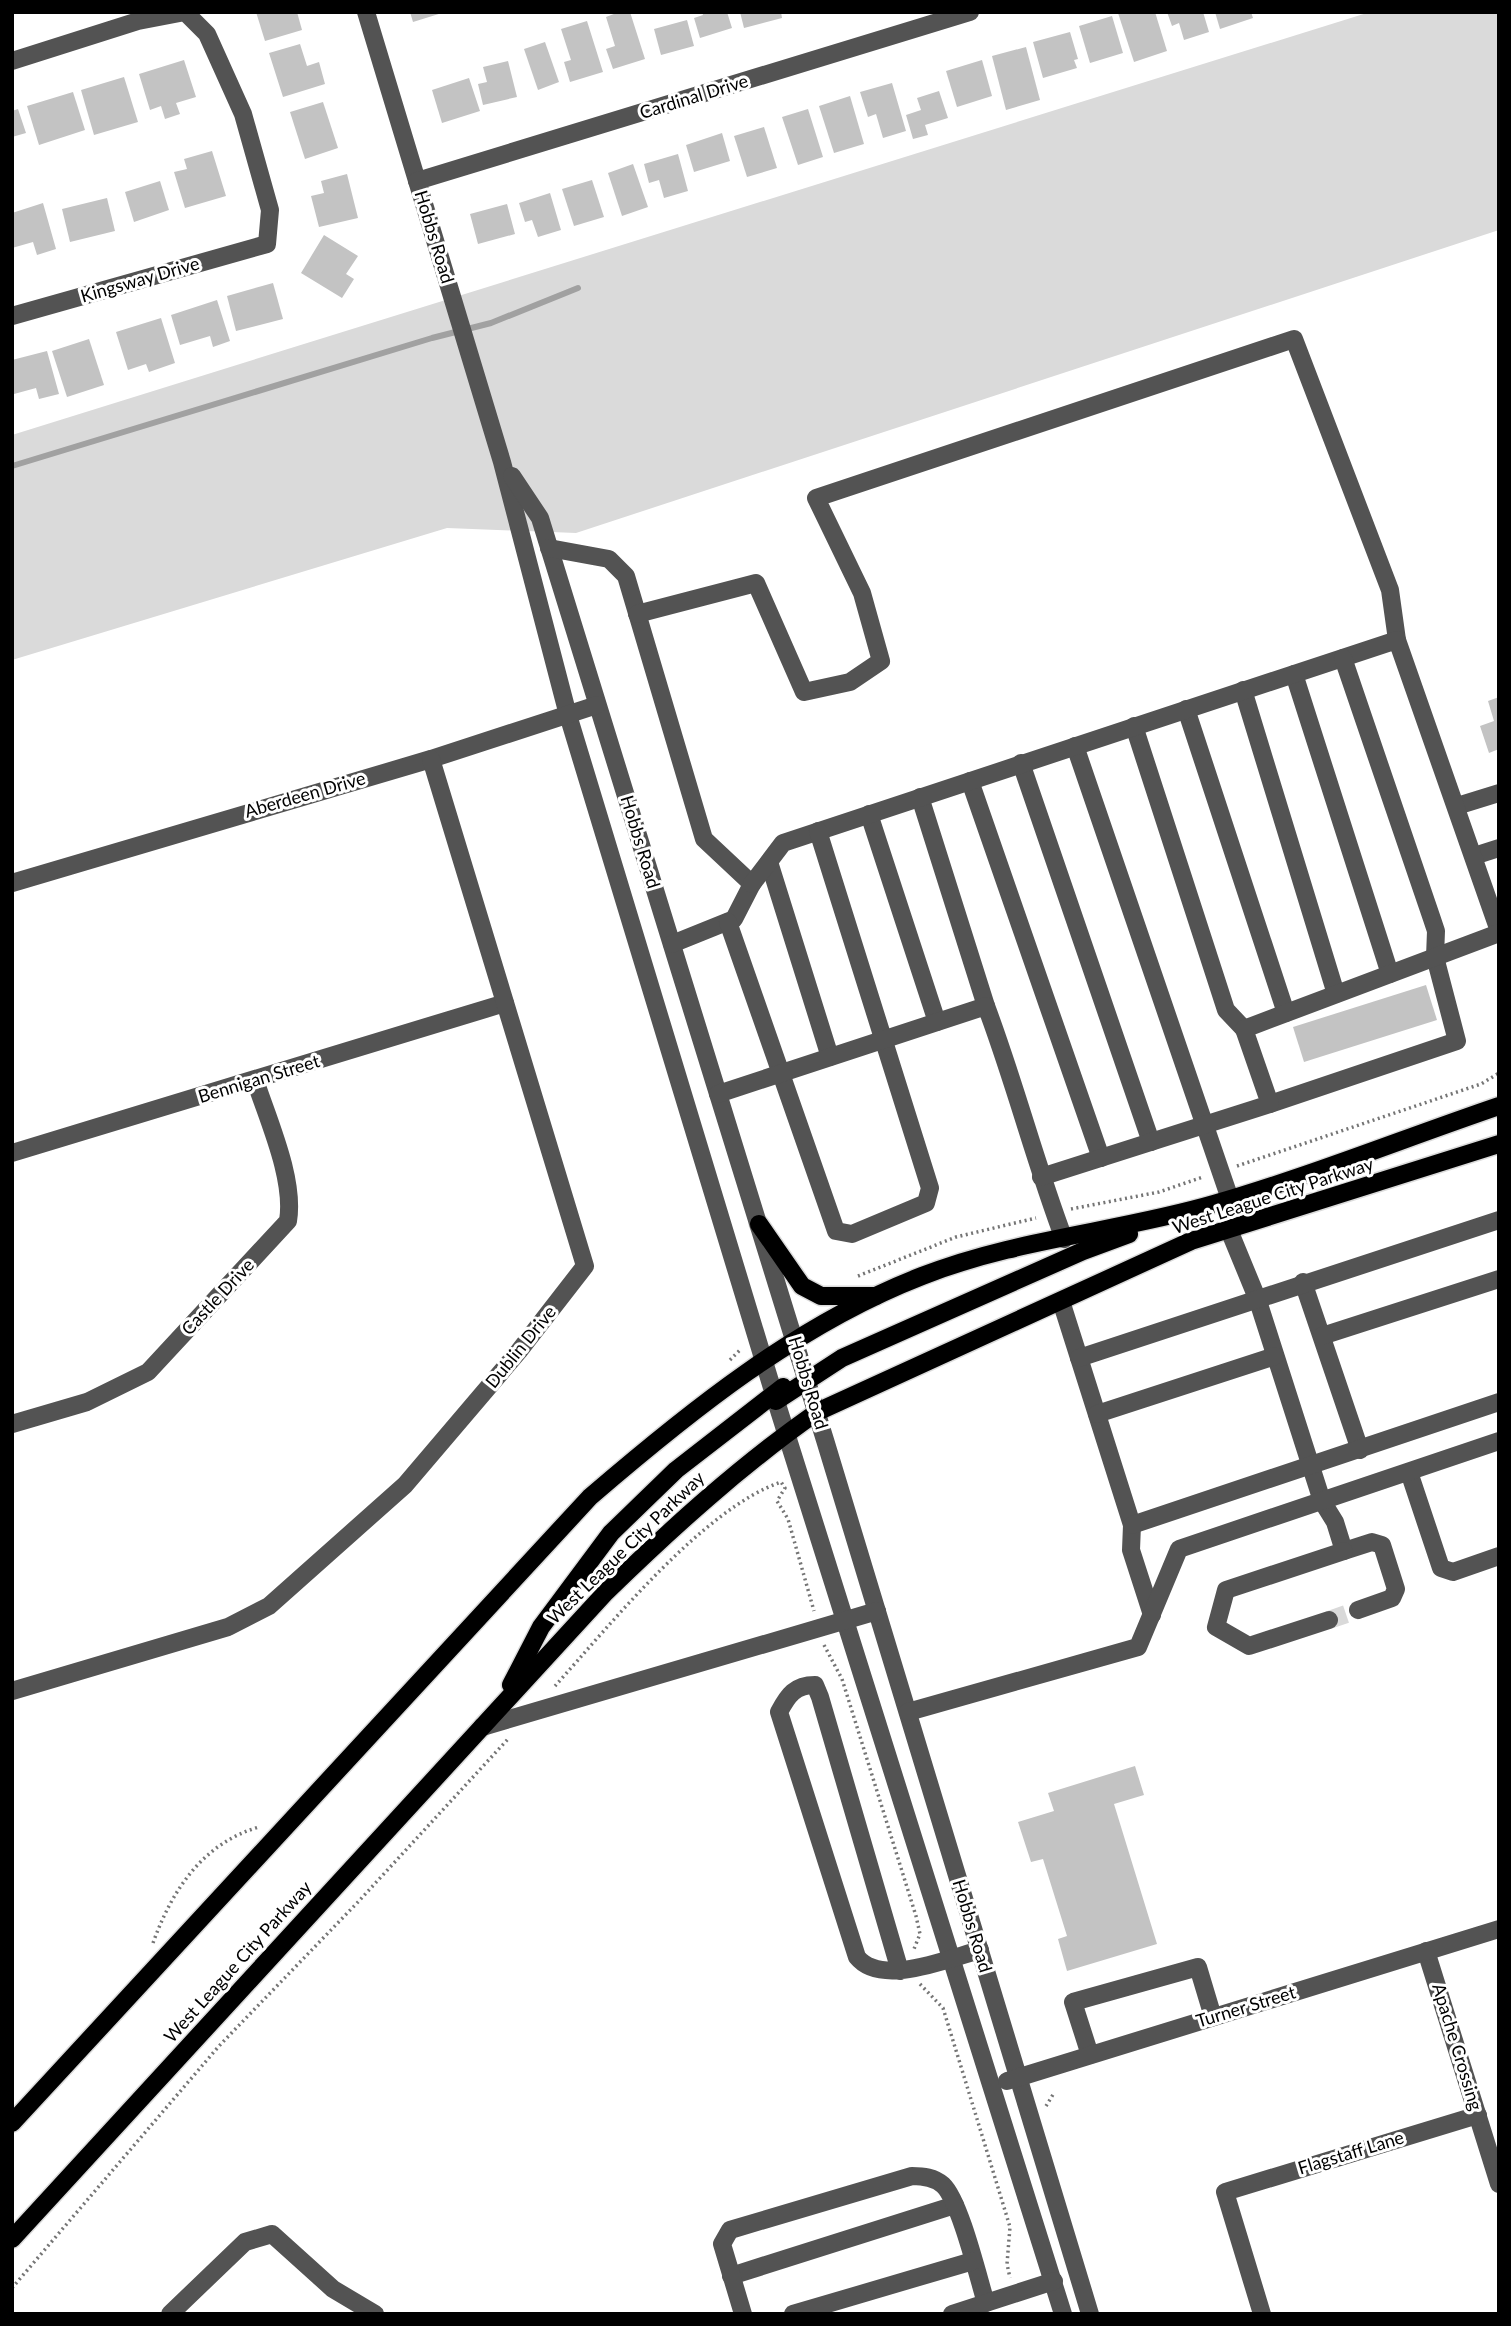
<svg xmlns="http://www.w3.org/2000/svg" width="1511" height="2326" viewBox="0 0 1511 2326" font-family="Lato,sans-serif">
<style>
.green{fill:#dadada}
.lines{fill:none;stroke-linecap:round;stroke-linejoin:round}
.stream{stroke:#a1a1a1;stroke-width:6}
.building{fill:#c3c3c3}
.minor-tunnel{stroke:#d9d9d9;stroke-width:18;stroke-dasharray:18 9;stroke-linecap:butt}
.major-casing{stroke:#dbdbdb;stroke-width:21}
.path{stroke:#757575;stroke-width:3.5;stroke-dasharray:2 3.5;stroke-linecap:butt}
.minor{stroke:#535353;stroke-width:18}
.major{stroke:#000;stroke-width:18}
.labels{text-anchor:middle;stroke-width:6;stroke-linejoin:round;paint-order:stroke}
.street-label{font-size:18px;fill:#000;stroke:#fff}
</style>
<rect width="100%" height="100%" fill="#fff"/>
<path class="green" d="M1370 12H1499V230L576 533 447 528 12 660V435Z"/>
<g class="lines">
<path class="stream" d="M12 466 432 338 491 323 578 288"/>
</g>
<g class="building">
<path d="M256 12H297L302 30 265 41Z"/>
<path d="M410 12H441L442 13 413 22Z"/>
<path d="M619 12H630L645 59 613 69 606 49 615 46 606 17Z"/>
<path d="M702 12H727L732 28 700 38 694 18 703 15Z"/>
<path d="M740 12H781L782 18 744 28Z"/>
<path d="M1155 12 1167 51 1134 62 1118 13Z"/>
<path d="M1167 12H1203L1209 32 1184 40 1179 23 1172 26Z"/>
<path d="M1215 12H1251L1253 18 1220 29Z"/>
<path d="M1112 16 1123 53 1090 63 1079 26Z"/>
<path d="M687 20 694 46 661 55 654 29Z"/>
<path d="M587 21 603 72 570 82 564 62 571 60 561 29Z"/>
<path d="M1070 32 1078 59 1074 60 1077 68 1043 78 1033 42Z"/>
<path d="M545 42 559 82 538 90 524 49Z"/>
<path d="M300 44 307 66 319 62 325 84 283 97 269 53Z"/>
<path d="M1026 47 1040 100 1006 110 992 56Z"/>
<path d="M184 60 196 97 176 103 180 114 165 119 161 106 150 110 139 74Z"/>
<path d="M982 60 992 96 957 107 946 71Z"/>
<path d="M508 61 517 97 483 105 478 84 487 82 483 67Z"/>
<path d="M124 77 138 122 94 135 81 90Z"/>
<path d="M469 78 480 111 442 123 432 90Z"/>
<path d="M892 83 906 131 883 138 876 114 868 117 860 92Z"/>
<path d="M939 91 948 118 925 125 928 135 913 139 906 115 921 110 917 98Z"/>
<path d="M73 92 85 130 39 145 27 106Z"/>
<path d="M850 96 864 144 834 153 819 106Z"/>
<path d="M323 102 338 148 305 159 290 112Z"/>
<path d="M18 109 26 133 12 137V111Z"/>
<path d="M808 109 823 157 798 165 782 117Z"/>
<path d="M764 127 777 168 747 177 734 136Z"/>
<path d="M722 133 730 161 694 172 686 145Z"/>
<path d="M212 151 226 196 185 208 174 172 187 169 184 159Z"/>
<path d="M678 154 688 191 664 198 659 180 649 183 644 164Z"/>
<path d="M633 164 648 207 622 216 608 173Z"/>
<path d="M347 174 358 218 319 227 311 196 324 193 321 181Z"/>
<path d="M592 180 604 217 574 226 562 189Z"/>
<path d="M160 181 169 210 134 222 125 192Z"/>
<path d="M550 193 561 230 538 237 532 220 525 222 519 203Z"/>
<path d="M107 198 115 231 70 242 62 209Z"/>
<path d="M43 203 56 249 37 255 33 242 12 248V213Z"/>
<path d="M507 204 515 234 478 244 470 214Z"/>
<path d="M324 235 358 256 346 274 354 279 342 298 301 273Z"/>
<path d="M273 283 283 319 236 331 227 296Z"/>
<path d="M217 300 230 341 213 347 210 336 180 345 171 315Z"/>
<path d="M161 318 175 363 149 372 146 364 128 370 116 332Z"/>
<path d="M89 339 104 385 67 397 52 351Z"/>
<path d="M47 351 59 394 39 399 36 388 14 394 12 360Z"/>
<path d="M1499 697V749L1489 753 1480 726 1494 721 1488 701Z"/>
<path d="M1426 985 1437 1020 1304 1062 1293 1027Z"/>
<path d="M1135 1766 1144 1795 1114 1804 1157 1944 1067 1971 1058 1939 1067 1936 1043 1859 1031 1862 1018 1822 1054 1811 1048 1793Z"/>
</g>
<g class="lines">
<path class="minor-tunnel" d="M1329 1620 1358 1610"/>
<g class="major-casing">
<g id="major">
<path d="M759 1224 802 1286 821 1296H876"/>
<path d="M776 1401 842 1358 1083 1251 1129 1234"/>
<path d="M511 1685 541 1627 611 1533 676 1470 783 1387"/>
<path d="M12 2123 590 1497C690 1411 798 1324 922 1276 1016 1239 1118 1232 1214 1204 1308 1177 1405 1138 1499 1106"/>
<path d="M12 2239 606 1592C673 1527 740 1466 817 1412L1191 1241 1499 1144"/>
</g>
</g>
<g class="path">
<path d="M1237 1166 1481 1084 1499 1073"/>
<path d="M1071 1209 1159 1192 1203 1177"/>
<path d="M858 1276 956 1237 1036 1218"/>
<path d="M730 1360 741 1349"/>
<path d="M824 1645 842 1679 916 1916 920 1934 914 1949"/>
<path d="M555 1686C611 1624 703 1509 781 1482L785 1488 777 1501 788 1519 814 1611"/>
<path d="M153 1943C172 1890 203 1843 259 1827"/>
<path d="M920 1984 943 2008 985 2145 1010 2227 1007 2264 1010 2278"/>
<path d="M1046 2106 1054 2093"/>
<path d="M12 2288 219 2046 358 1902 508 1739"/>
</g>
<g class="minor">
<path d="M366 12 502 462 568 715 776 1401 1063 2314"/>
<path d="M12 61 138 21 185 12 207 34 243 114 270 210 267 244 12 316"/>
<path d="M417 181 970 12"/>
<path d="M512 476 540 518 825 1440 1090 2314"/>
<path d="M549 548 609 559 626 576 704 839 752 884 734 919 672 944"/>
<path d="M637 614 756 583 804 692 850 682 881 661 862 593 816 498 1294 339 1390 590 1397 640"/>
<path d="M1294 674 1390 974"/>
<path d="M1243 690 1336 994"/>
<path d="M1186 709 1286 1013"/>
<path d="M1134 726 1226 1010 1244 1029"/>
<path d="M1075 746 1230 1199"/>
<path d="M1021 763 1151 1142"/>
<path d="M970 781 1101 1158"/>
<path d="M920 797 986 1006"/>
<path d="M1457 806 1499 793"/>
<path d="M869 814 937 1022"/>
<path d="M1474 856 1499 848"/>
<path d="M769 862 830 1057"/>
<path d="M12 883 431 759 597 705"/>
<path d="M752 884 783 843 1397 640 1499 931"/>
<path d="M728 922 836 1231 852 1234 926 1203 930 1188 818 831"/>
<path d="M718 1094 986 1006C1015 1083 1035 1162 1064 1239"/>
<path d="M1270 1104 1457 1041 1435 957 1436 931 1432 919 1343 658"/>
<path d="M12 1153 505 1003"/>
<path d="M1041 1177 1270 1104 1244 1029 1499 933"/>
<path d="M1229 1230 1257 1298 1322 1501 1335 1522 1344 1551 1372 1542 1382 1545 1396 1589 1392 1598 1358 1610"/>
<path d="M1303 1282 1360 1450"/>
<path d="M1061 1301 1132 1525 1131 1550 1152 1615"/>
<path d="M1322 1336 1499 1279"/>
<path d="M1079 1358 1499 1220"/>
<path d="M1097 1414 1275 1356"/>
<path d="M12 1424 87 1402 148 1372 288 1221C295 1179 268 1120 255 1080"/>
<path d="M1409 1472 1441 1568 1453 1572 1499 1556"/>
<path d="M1132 1525 1499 1402"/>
<path d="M1329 1620 1249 1646 1216 1627 1226 1590 1344 1551"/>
<path d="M12 1691 228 1627 269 1606 405 1485 519 1351 585 1266 431 759"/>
<path d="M908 1712 1138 1647 1179 1549 1499 1441"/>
<path d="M482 1727 877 1611"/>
<path d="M1426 1951 1499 2184"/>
<path d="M900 1971 820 1697 815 1685C795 1685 788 1695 779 1712L857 1957C881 1987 947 1959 980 1950"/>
<path d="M1090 2055 1073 2002 1198 1967 1213 2017"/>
<path d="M1007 2081 1499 1929"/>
<path d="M731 2276 955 2205"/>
<path d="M170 2314 245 2242 272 2234 333 2289 375 2314"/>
<path d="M743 2314 722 2244 730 2230 912 2176C923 2176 934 2177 943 2185 960 2201 978 2277 986 2303"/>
<path d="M793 2314 973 2261"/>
<path d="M952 2314 1054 2281"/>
<path d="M1262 2314 1225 2192 1478 2115"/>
</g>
<use href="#major" class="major"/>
</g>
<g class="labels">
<g class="street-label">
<text transform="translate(694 97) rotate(-17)" y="6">Cardinal Drive</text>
<text transform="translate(434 237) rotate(73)" y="6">Hobbs Road</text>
<text transform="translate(140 280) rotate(-16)" y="6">Kingsway Drive</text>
<text transform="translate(305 795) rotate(-16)" y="6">Aberdeen Drive</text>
<text transform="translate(640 842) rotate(73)" y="6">Hobbs Road</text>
<text transform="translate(259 1079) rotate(-17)" y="6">Bennigan Street</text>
<text transform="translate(1273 1196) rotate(-18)" y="6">West League City Parkway</text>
<text transform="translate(218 1297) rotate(-47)" y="6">Castle Drive</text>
<text transform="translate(521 1347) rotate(-51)" y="6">Dublin Drive</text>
<text transform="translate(808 1383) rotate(73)" y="6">Hobbs Road</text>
<text transform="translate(626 1548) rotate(-44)" y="6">West League City Parkway</text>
<text transform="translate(972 1926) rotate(73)" y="6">Hobbs Road</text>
<text transform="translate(238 1962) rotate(-48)" y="6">West League City Parkway</text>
<text transform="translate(1246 2007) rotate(-17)" y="6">Turner Street</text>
<text transform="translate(1457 2047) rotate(73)" y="6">Apache Crossing</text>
<text transform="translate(1351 2153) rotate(-17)" y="6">Flagstaff Lane</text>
</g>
</g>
<rect width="1511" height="2326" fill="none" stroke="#000000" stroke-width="28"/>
</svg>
